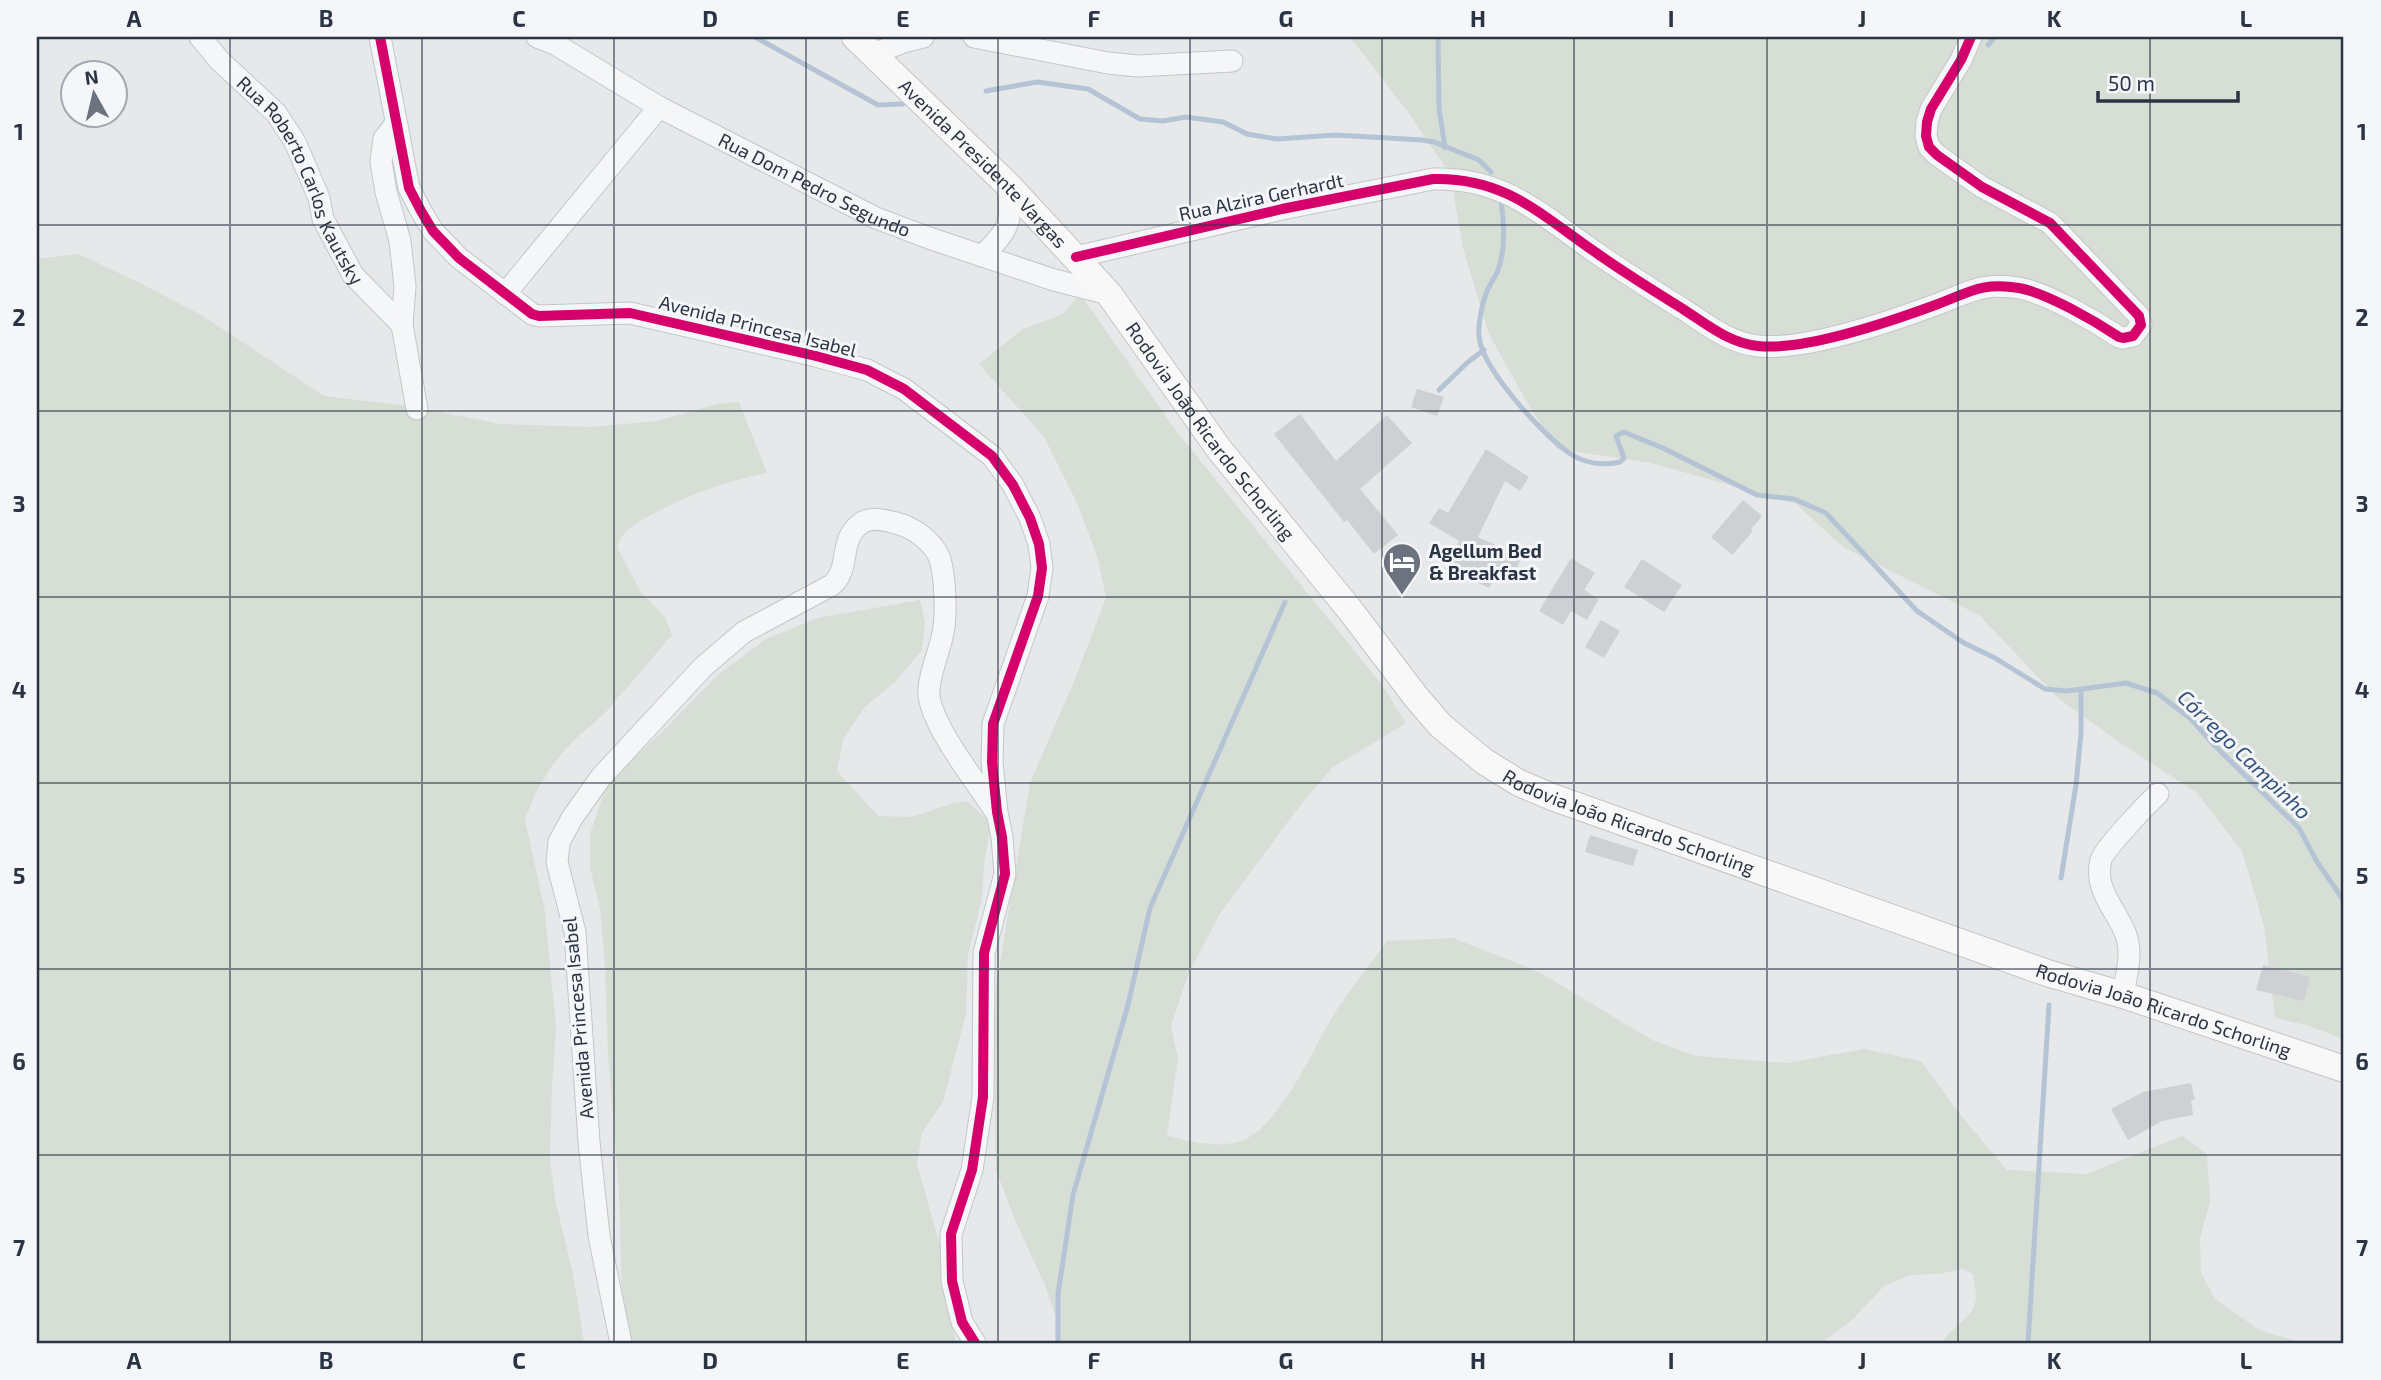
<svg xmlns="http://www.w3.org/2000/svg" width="2381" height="1380" viewBox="0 0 2381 1380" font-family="'Exo 2',sans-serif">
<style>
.green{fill:#d6ded6}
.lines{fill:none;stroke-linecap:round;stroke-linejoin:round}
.stream{stroke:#b4c4d5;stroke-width:5}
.building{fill:#ced0d3}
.minor-casing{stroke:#c4c6c8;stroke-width:23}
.major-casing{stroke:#c2c5c8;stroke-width:28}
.minor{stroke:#f5f6f7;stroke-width:21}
.major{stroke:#f8f8f8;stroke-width:26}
.cycleway-casing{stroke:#f4f6f9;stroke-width:15}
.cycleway{stroke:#d6006c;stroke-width:10}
.grid{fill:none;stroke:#2b3445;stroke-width:2;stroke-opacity:0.55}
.labels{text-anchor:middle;stroke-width:6;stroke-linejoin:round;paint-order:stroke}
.street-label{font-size:19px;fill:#2b3445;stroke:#f4f6f9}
.poi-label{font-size:19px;font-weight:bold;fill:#2b3445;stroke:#f4f6f9;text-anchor:start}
.water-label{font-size:21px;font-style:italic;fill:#34527a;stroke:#f4f6f9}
.neatline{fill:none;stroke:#2b3445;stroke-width:2.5}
.grid-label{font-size:23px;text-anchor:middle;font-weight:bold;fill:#2b3445}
</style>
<rect width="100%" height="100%" fill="#e6e8ea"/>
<g class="green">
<path d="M1350 37H2344V1039L2306 1025 2275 1018 2264 926 2242 851 2197 793 2116 740 2058 698 1979 615 1843 547 1796 504 1652 463 1557 449 1528 404 1489 334 1463 248 1450 174 1408 112Z"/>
<path d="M78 254 138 282 203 316 324 396 409 406 501 424 592 427 657 421 718 404 739 402 767 473C727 480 662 504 629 529 623 533 620 541 617 547L640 591 665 617 672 635 605 713 574 740 553 764 536 792 525 819 545 912 556 1028 552 1083 550 1161 556 1204 573 1274 584 1343H37V259Z"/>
<path d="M1080 294 1177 432 1382 685 1406 723 1332 768 1295 812 1219 915 1188 975 1171 1026 1178 1058 1167 1136C1191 1141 1216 1149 1241 1141 1280 1127 1313 1049 1334 1014 1350 989 1370 965 1387 941L1453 938 1539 972 1652 1040 1696 1056 1787 1063 1864 1049 1921 1061 1958 1112 2007 1170 2086 1174 2182 1136 2207 1154 2210 1202 2200 1238 2201 1273 2215 1299 2261 1331 2306 1343H1942C1951 1326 1974 1319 1976 1298 1976 1291 1974 1281 1973 1274L1963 1269 1939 1274 1909 1275 1884 1286 1853 1319 1821 1343H1058L1056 1318 1045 1285 1015 1220 996 1170 993 1004 1030 783 1073 684 1106 598 1098 559 1078 505 1044 437 979 364 1023 329 1063 314Z"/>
<path d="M920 600 925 622 922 650 895 682 864 708 843 739 837 771 878 816 912 817 954 803 967 801 991 823 984 864 982 899 968 954 966 1014 943 1102 922 1132 917 1164 940 1246 948 1307 956 1343H631L622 1293 619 1192 608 1052 605 965 600 909 590 867V834L608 781 659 735 718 675 766 639 818 618Z"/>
</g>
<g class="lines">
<g class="stream">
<path d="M755 37 878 105 903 104"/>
<path d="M1438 37 1439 108 1445 148"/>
<path d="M1988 45 1995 37"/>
<path d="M986 91 1037 82 1088 89 1140 119 1163 121 1186 117 1223 122 1247 134 1277 139 1335 135 1422 140 1434 142 1479 160 1491 172"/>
<path d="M1501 201C1504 223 1506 248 1498 270 1495 278 1489 285 1486 294 1482 304 1478 324 1479 336 1481 368 1543 435 1569 453 1584 463 1602 466 1620 462L1624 458 1616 436 1624 432 1665 449 1757 495 1794 499 1826 513 1917 611 1964 643 1995 658 2045 689 2067 691 2126 683 2157 693 2191 719 2215 746 2299 828 2316 860 2344 901"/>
<path d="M1439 390 1468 362 1484 350"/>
<path d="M2061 878 2076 785 2081 733V689"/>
<path d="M1058 1343V1294L1073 1195 1128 1005 1150 908 1285 602"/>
<path d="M2028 1343 2049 1005"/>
</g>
</g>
<g class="building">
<path d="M1417 389 1444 397 1437 416 1411 407Z"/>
<path d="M1300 414 1336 461 1387 415 1412 443 1360 489 1398 535 1374 554 1347 520 1344 522 1274 434Z"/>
<path d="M1486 449 1529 477 1520 491 1505 481 1478 537 1522 557 1513 575 1499 569 1489 588 1446 568 1459 541 1429 523 1439 508 1448 513Z"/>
<path d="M1743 500 1762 516 1751 529 1753 531 1732 555 1711 537Z"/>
<path d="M1571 558 1595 573 1584 590 1599 599 1587 620 1571 611 1563 625 1539 611Z"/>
<path d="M1642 559 1682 585 1664 612 1624 587Z"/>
<path d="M1601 620 1620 631 1604 658 1585 647Z"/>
<path d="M1590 835 1638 850 1633 866 1585 852Z"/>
<path d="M2263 965 2310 977 2304 1001 2256 990Z"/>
<path d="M2191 1083 2195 1100H2191L2193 1115 2162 1121 2128 1140 2111 1109 2143 1092Z"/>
</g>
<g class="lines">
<g class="minor-casing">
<g id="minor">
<path id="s1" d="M200 37 220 61 276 113 295 142 319 198 323 219 353 275 402 325"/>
<path d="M380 37 409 188 421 211 433 231 459 258 532 314 539 316 630 313 816 356 867 370 904 389 992 456 1013 485 1030 518 1039 544 1042 568 1038 596 993 724 992 762 997 812 1002 837 1005 874 984 953 983 1097 972 1170 951 1234 952 1281 962 1322 975 1343"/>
<path id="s2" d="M537 37 555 44 659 107 876 218 929 238 1054 280 1109 294"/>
<path d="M974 37 1108 63 1138 66 1232 61"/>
<path d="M874 54 903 42 923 37"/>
<path d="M396 123 384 139 381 161 386 192 400 241 405 286 402 325 417 409"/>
<path d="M982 256C1009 230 1013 222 1008 185"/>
<path d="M1076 257 1282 209 1433 179C1506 177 1542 216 1598 254 1625 273 1654 291 1683 309 1706 324 1729 343 1758 346 1805 351 1892 321 1938 304 1970 292 1982 282 2019 288 2047 293 2095 321 2119 337L2123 338 2133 336 2141 325 2139 316 2050 223 1982 187 1937 155 1929 147 1926 136 1927 122 1931 109 1961 60 1971 37"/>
<path d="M505 294 659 107"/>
<path d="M2123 995C2126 975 2133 955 2126 935 2117 910 2093 890 2101 860 2104 849 2147 804 2158 794"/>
<path d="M621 1343 599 1236 589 1142 575 932 557 862 559 842 572 818 601 777 703 667 744 632 832 585C851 569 838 541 860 524 870 516 885 520 896 523 913 527 934 542 940 559 945 577 947 614 943 633 940 650 927 679 929 696 934 730 976 781 995 811"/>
</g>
</g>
<g class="major-casing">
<g id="major">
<path id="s3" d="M855 37 1008 185 1109 294 1219 449 1350 610 1416 697 1441 726 1485 762 1519 783 1552 797 2047 973 2123 995 2344 1069"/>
</g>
</g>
<use href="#minor" class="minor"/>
<use href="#major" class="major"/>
<g class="cycleway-casing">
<g id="cycleway">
<path d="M380 37 409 188 421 211 433 231 459 258 532 314 539 316 630 313 816 356 867 370 904 389 992 456 1013 485 1030 518 1039 544 1042 568 1038 596 993 724 992 762 997 812 1002 837 1005 874 984 953 983 1097 972 1170 951 1234 952 1281 962 1322 975 1343"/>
<path d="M1076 257 1282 209 1433 179C1506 177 1542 216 1598 254 1625 273 1654 291 1683 309 1706 324 1729 343 1758 346 1805 351 1892 321 1938 304 1970 292 1982 282 2019 288 2047 293 2095 321 2119 337L2123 338 2133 336 2141 325 2139 316 2050 223 1982 187 1937 155 1929 147 1926 136 1927 122 1931 109 1961 60 1971 37"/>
</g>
</g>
<use href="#cycleway" class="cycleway"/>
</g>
<path class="grid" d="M230 37V1343M422 37V1343M614 37V1343M806 37V1343M998 37V1343M1190 37V1343M1382 37V1343M1574 37V1343M1767 37V1343M1958 37V1343M2150 37V1343M37 225H2344M37 411H2344M37 597H2344M37 783H2344M37 969H2344M37 1155H2344"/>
<defs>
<g id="hotel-pin" transform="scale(2.0125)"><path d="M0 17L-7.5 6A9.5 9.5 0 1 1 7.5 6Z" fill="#6c737f" stroke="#f4f6f9"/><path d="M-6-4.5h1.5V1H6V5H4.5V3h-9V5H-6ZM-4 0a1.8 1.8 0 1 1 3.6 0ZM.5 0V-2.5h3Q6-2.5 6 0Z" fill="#fff"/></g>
</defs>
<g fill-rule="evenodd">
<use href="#hotel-pin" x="1402" y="562"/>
</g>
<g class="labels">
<g class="street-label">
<text dy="7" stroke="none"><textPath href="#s3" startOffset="180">Avenida Presidente Vargas</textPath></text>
<text dy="7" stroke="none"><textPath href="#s1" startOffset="178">Rua Roberto Carlos Kautsky</textPath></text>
<text dy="7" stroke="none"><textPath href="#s2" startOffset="315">Rua Dom Pedro Segundo</textPath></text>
<text transform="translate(1261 197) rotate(-12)" y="7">Rua Alzira Gerhardt</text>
<text transform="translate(758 326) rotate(14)" y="7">Avenida Princesa Isabel</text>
<text dy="7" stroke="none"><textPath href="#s3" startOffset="532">Rodovia João Ricardo Schorling</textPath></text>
<text dy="7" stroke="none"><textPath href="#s3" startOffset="1120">Rodovia João Ricardo Schorling</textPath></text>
<text dy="7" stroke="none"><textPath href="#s3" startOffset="1687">Rodovia João Ricardo Schorling</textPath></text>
<text transform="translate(578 1018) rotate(-95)" y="7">Avenida Princesa Isabel</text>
</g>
<g class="poi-label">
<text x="1429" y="558">Agellum Bed<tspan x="1429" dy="22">&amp; Breakfast</tspan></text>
</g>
<g class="water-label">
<text transform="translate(2244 755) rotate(44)" y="7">Córrego Campinho</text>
</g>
</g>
<rect width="2381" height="1380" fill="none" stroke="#f4f6f9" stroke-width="77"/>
<g transform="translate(94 94) rotate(352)"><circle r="33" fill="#f4f6f9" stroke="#a4a8b1" stroke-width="2"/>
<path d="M0-5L12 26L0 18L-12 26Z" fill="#6c737f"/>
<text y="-10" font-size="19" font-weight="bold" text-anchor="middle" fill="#2b3445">N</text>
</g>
<path d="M2098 91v10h140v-10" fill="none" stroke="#2b3445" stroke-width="3.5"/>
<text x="2108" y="91" font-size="21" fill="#2b3445" stroke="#f4f6f9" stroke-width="5" paint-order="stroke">50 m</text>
<rect x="38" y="38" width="2304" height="1304" class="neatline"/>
<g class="grid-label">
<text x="134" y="27">A</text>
<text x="326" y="27">B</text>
<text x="519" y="27">C</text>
<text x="710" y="27">D</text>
<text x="903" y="27">E</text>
<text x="1094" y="27">F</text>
<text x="1286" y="27">G</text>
<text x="1478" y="27">H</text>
<text x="1671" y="27">I</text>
<text x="1862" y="27">J</text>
<text x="2054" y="27">K</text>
<text x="2246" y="27">L</text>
<text x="19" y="140">1</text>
<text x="2362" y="140">1</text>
<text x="19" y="326">2</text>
<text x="2362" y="326">2</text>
<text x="19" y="512">3</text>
<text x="2362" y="512">3</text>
<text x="19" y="698">4</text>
<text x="2362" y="698">4</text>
<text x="19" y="884">5</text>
<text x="2362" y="884">5</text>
<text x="19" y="1070">6</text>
<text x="2362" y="1070">6</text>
<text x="19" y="1256">7</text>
<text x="2362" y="1256">7</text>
<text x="134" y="1369">A</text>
<text x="326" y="1369">B</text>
<text x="519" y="1369">C</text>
<text x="710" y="1369">D</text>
<text x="903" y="1369">E</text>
<text x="1094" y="1369">F</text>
<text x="1286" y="1369">G</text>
<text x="1478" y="1369">H</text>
<text x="1671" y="1369">I</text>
<text x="1862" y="1369">J</text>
<text x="2054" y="1369">K</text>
<text x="2246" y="1369">L</text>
</g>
</svg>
